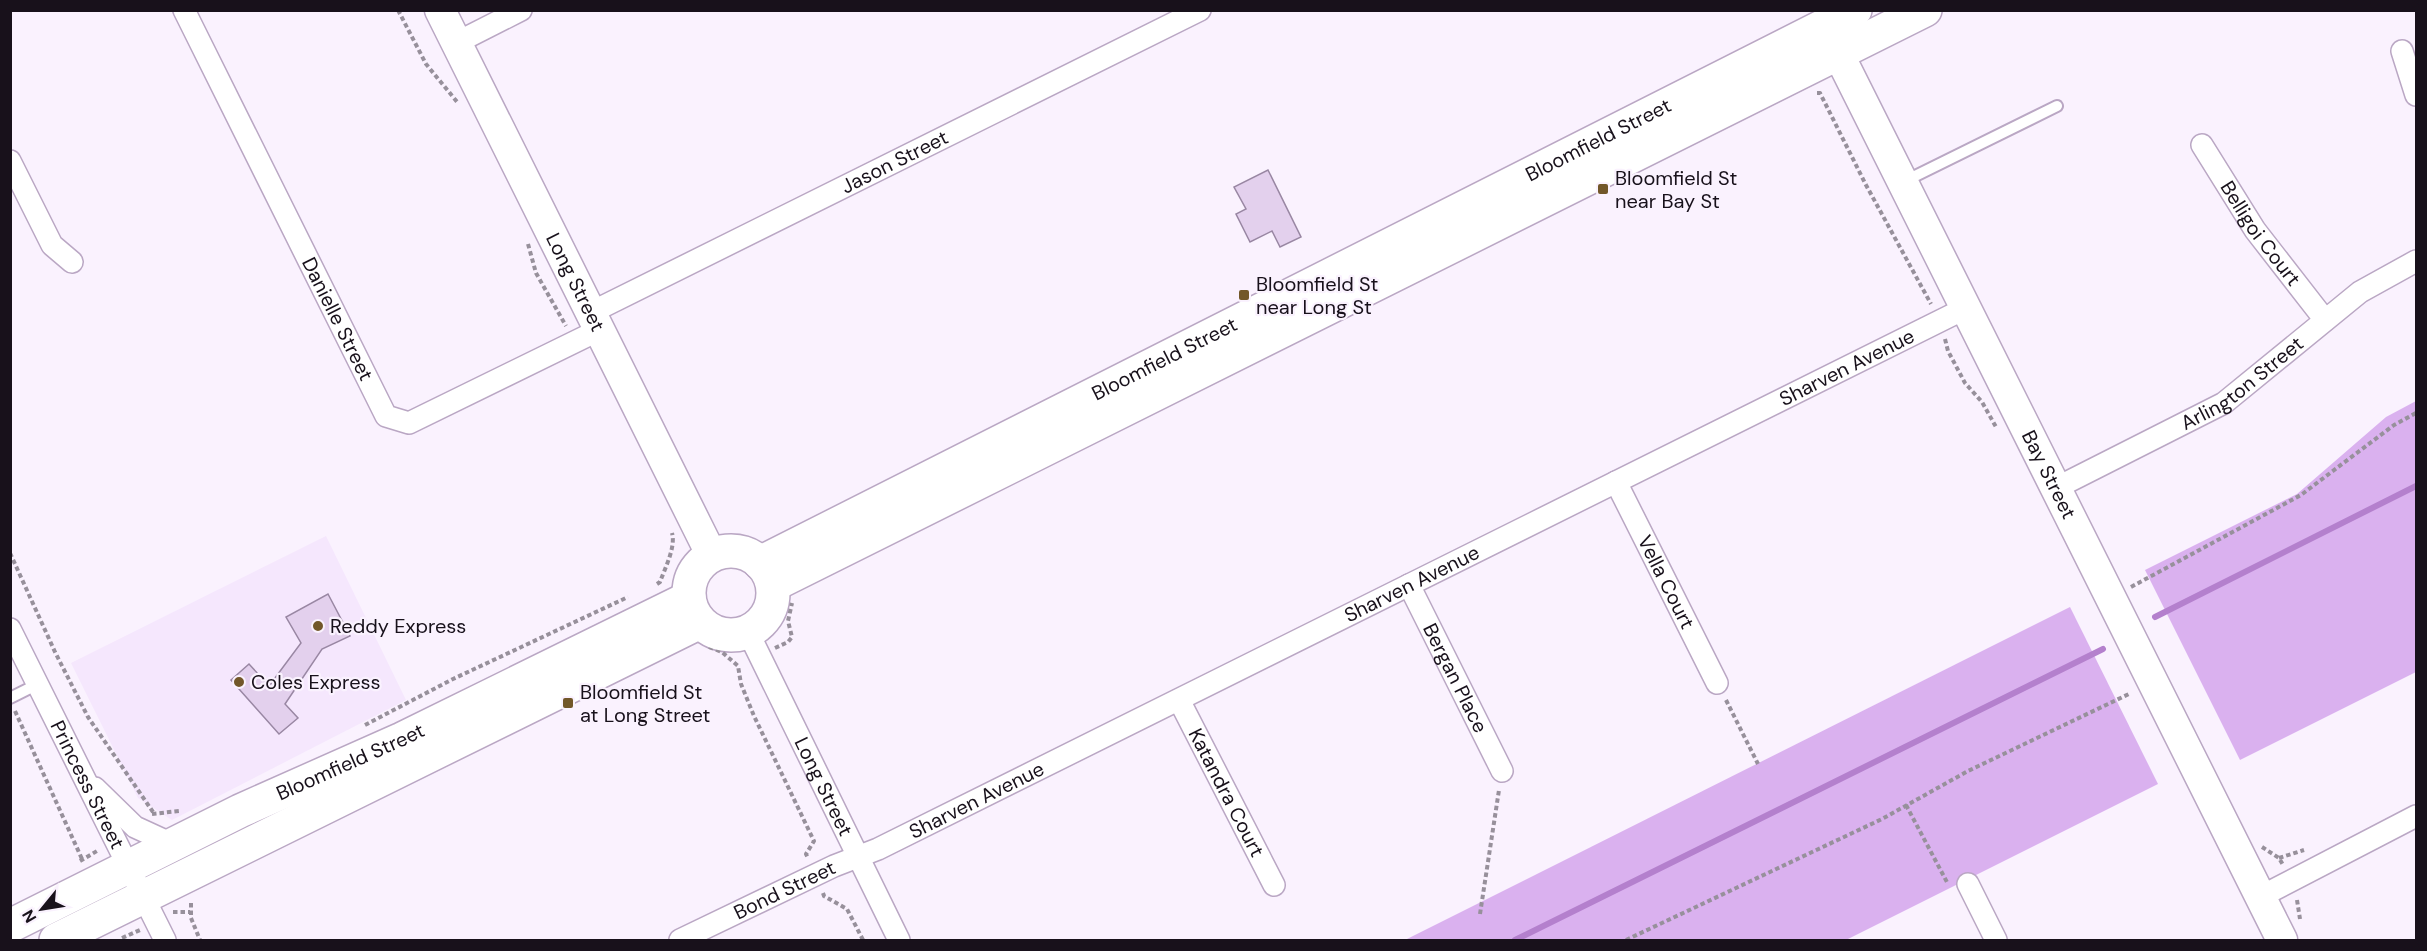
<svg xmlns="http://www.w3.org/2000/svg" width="2427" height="951" viewBox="0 0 2427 951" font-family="'DM Sans',sans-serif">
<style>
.built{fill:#f5e7fd}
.green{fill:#dab1ef}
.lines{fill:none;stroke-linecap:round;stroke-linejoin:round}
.stream{stroke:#b480cd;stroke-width:6}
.building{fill:#e3d0ed;stroke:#9987a3;stroke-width:1.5}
.lane-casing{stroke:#baa7c4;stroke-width:14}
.street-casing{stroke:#baa7c4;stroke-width:24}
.secondary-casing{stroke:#baa7c4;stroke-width:33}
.highway-casing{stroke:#baa7c4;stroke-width:36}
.path{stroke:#97909b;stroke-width:4;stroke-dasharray:4.5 3;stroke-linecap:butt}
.lane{stroke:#fff;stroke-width:10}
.street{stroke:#fff;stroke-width:21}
.secondary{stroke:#fff;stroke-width:30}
.highway{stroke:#fff;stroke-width:33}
.poi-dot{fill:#725729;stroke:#faf2fe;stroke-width:2}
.labels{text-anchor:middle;stroke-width:4.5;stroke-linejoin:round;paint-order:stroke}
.street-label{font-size:20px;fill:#18111b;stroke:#faf2fe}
.poi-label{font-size:20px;fill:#18111b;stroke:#faf2fe;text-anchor:start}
</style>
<rect width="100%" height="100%" fill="#faf2fe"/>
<path class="built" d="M326 536 406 700 172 820 138 798 71 663Z"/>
<g class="green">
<path d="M2416 401V672L2240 760 2145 570 2297 494 2386 417Z"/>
<path d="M2070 607 2158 784 1846 940H1405Z"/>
</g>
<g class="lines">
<g class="stream">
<path d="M2155 617 2416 486"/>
<path d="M1515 940 2103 649"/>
</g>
</g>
<g class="building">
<path d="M1268 170 1301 237 1280 247 1272 231 1250 242 1236 214 1246 209 1234 187Z"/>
<path d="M328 594 350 636 322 649 285 704 298 718 279 734 231 680 249 664 269 686 301 643 286 617Z"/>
</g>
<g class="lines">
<g class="lane-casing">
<g id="lane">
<path d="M1903 182 2057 106"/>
<path d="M10 698 38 684"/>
</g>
</g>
<g class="street-casing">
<g id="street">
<path id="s1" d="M184 10 386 416 409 423 599 330"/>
<path d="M456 43 521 10"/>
<path d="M2402 51 2416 95"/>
<path id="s2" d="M2202 145 2255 230 2325 320"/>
<path d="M10 161 52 245 72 262"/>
<path id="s3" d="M590 313 1200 10"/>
<path id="s4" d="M1616 482 1717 683"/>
<path id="s5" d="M2056 488 2224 403 2360 292 2416 261"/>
<path id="s6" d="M1409 585 1502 771"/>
<path id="s7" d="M10 629 165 940"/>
<path id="s8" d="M748 632 899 940"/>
<path id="s9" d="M1179 700 1274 885"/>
<path d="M95 788 135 827 172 844"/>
<path d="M1968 884 1996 940"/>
<path d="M2260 897 2416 816"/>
<path id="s10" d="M680 940 834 866 878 849 1966 308"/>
</g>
</g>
<g class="secondary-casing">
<g id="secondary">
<path id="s11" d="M440 10 712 556"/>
<path id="s12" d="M1827 31 2282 940"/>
</g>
</g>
<g class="highway-casing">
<g id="highway">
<circle cx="731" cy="593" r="42"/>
<path id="s13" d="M760 563 1855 10"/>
<path d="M773 585 1925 10"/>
<path id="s14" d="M10 926 240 811 402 739 689 598"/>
<path d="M56 940 700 622"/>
</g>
</g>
<g class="path">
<path d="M398 10 426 64 458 103"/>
<path d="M1817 93H1820L1866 185 1931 304"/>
<path d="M528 244 536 273 566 326"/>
<path d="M1945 339 1948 351 1965 383 1982 402 1996 427"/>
<path d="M10 553 55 652 88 717 153 812"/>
<path d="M657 584 660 582C665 568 676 547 672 533"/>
<path d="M2131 587 2301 495 2394 425 2416 413"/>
<path d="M709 647 722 652 738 666 741 684 754 716 814 841 806 854 808 858"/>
<path d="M775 648 788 642 792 637 788 621 792 603"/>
<path d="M1726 700 1758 764"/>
<path d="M15 711 82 859"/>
<path d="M365 725 453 679 628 597"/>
<path d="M1906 805 1948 884"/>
<path d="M152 814 179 811"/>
<path d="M2262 847 2279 858 2283 865"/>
<path d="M2279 858 2304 850"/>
<path d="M80 861 97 851"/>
<path d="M823 893 824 896 847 909 863 940"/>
<path d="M2297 900 2300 919"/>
<path d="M191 903V918L200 940"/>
<path d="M173 912H190"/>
<path d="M1480 914 1499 790"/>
<path d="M122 938 140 930"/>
<path d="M1626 940 1882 819 1968 771 2131 693"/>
</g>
<use href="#lane" class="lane"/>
<use href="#street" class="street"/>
<use href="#secondary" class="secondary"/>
<use href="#highway" class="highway"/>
</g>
<g class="poi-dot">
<rect x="1597" y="183" width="12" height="12" rx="3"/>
<rect x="1238" y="289" width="12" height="12" rx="3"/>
<circle cx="318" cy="626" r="6"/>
<circle cx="239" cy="682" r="6"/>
<rect x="562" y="697" width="12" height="12" rx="3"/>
</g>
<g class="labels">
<g class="street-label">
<text dy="7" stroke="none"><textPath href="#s13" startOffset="939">Bloomfield Street</textPath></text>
<text dy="7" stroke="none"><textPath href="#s3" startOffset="340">Jason Street</textPath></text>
<text dy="7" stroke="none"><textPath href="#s2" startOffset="106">Belligoi Court</textPath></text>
<text dy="7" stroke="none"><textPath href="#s11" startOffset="304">Long Street</textPath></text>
<text dy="7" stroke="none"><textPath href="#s1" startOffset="345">Danielle Street</textPath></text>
<text dy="7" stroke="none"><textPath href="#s13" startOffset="453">Bloomfield Street</textPath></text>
<text dy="7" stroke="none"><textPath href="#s10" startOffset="1300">Sharven Avenue</textPath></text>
<text dy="7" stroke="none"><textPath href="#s5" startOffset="214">Arlington Street</textPath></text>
<text dy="7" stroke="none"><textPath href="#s12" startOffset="496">Bay Street</textPath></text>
<text dy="7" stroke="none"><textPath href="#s4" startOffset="112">Vella Court</textPath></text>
<text dy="7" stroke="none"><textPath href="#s10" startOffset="814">Sharven Avenue</textPath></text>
<text dy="7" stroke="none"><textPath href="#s6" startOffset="104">Bergan Place</textPath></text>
<text dy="7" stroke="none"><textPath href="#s14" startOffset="378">Bloomfield Street</textPath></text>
<text dy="7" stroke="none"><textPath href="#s7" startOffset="174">Princess Street</textPath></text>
<text dy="7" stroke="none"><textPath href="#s8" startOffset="172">Long Street</textPath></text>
<text dy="7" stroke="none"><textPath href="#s9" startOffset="104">Katandra Court</textPath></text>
<text dy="7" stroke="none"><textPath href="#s10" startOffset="328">Sharven Avenue</textPath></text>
<text dy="7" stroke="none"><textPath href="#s10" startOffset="116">Bond Street</textPath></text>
</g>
<g class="poi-label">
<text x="1615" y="185">Bloomfield St<tspan x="1615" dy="23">near Bay St</tspan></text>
<text x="1256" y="291">Bloomfield St<tspan x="1256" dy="23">near Long St</tspan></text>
<text x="330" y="633">Reddy Express</text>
<text x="251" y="689">Coles Express</text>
<text x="580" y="699">Bloomfield St<tspan x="580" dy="23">at Long Street</tspan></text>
</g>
</g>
<rect width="2427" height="951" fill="none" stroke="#18111b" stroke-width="24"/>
<g transform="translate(42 909) rotate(240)" stroke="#faf2fe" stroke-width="4.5" paint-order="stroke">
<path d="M0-4.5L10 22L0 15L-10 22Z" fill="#18111b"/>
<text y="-9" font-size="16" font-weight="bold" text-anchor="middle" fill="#18111b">N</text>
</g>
</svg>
